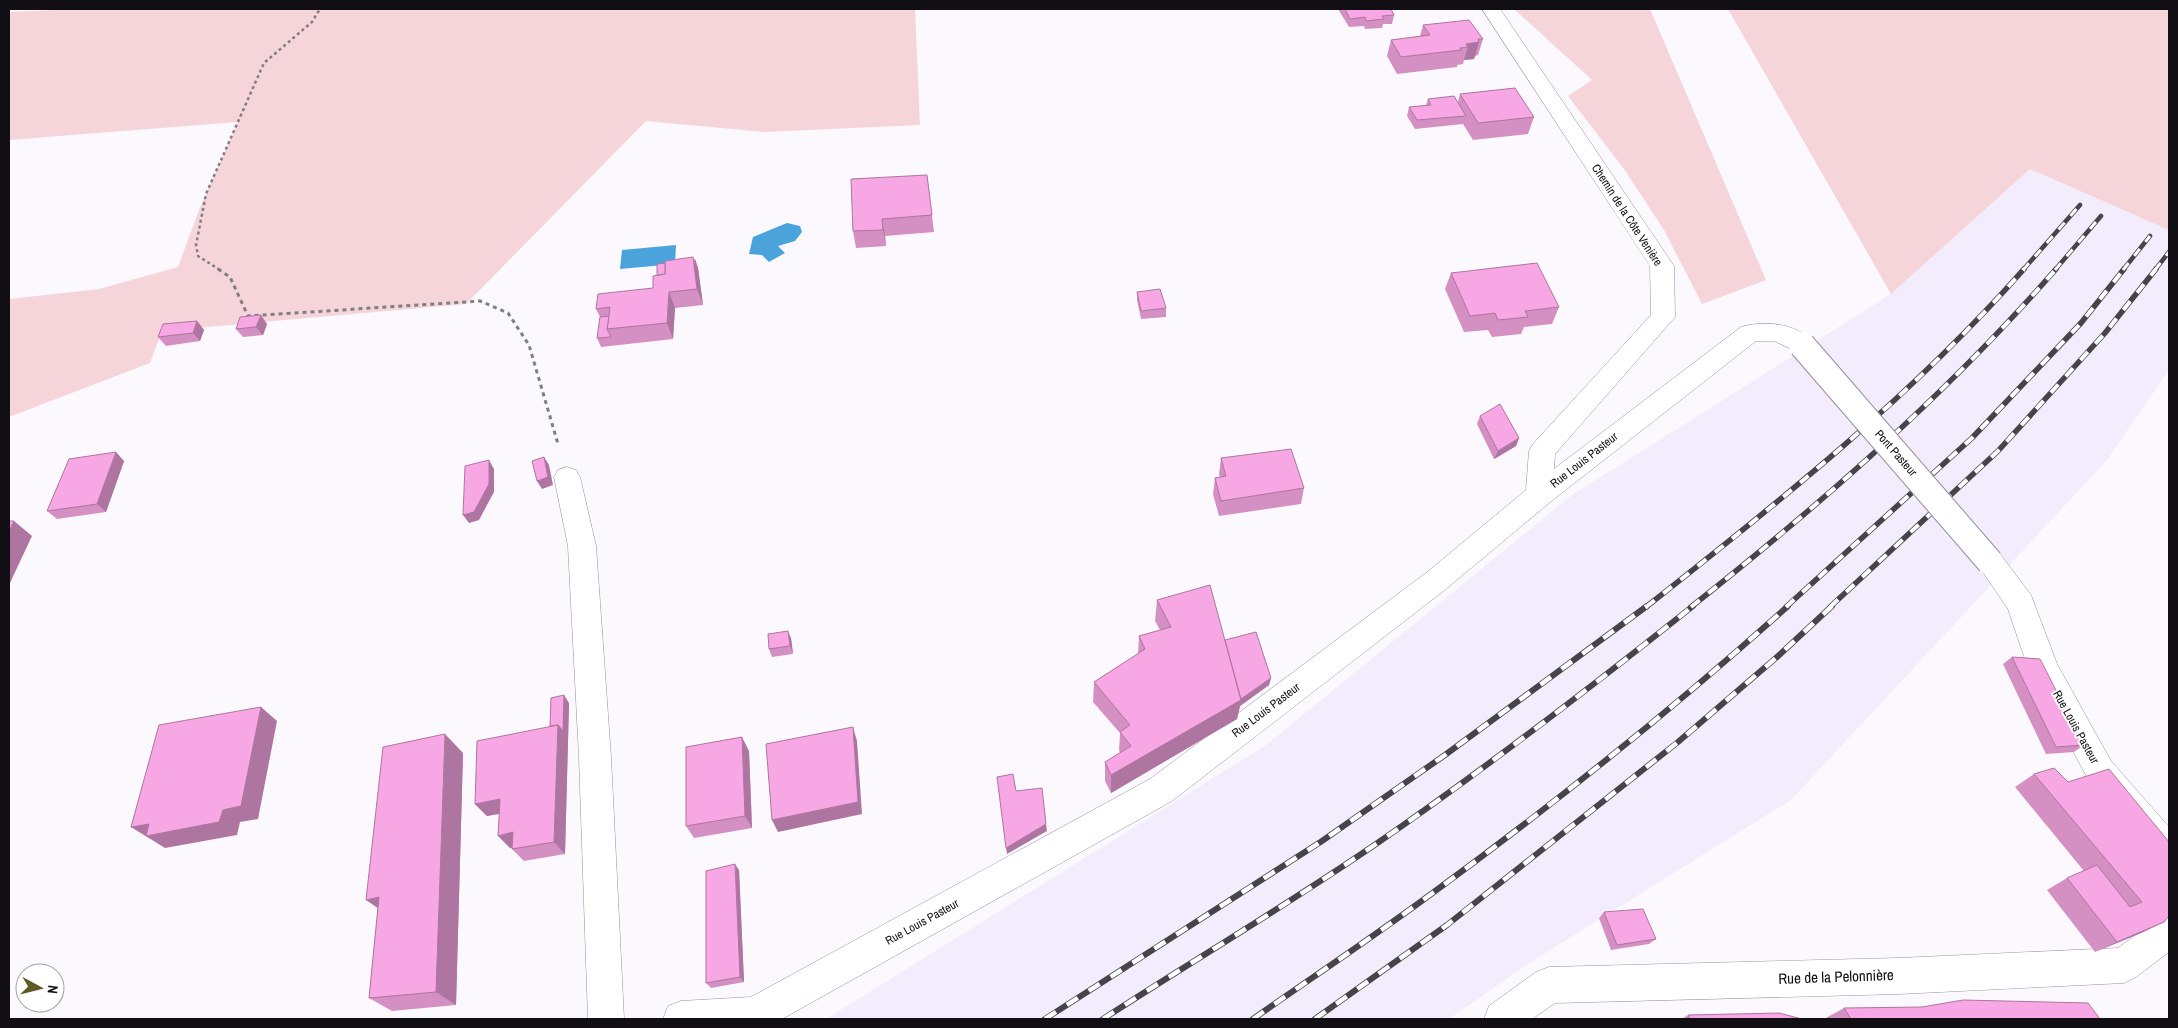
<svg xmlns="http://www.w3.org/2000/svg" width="2178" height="1028" viewBox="0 0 2178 1028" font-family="'Archivo Narrow',sans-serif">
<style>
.built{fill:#f3ecfd}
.green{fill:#f6d5da}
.water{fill:#4ba3dc}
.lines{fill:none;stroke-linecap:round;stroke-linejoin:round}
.minor-casing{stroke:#95909c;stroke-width:1}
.path-far1{stroke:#807e83;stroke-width:2.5;stroke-dasharray:3 3;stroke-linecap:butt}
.path{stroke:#807e83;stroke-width:3;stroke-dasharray:4 4;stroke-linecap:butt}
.minor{fill:#fff;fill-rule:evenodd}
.rail-far2-casing{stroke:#464449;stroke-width:4.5}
.rail-far1-casing{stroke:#464449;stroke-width:5.5}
.rail-casing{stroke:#464449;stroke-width:6}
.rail-far2{stroke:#fff;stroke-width:3;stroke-dasharray:9;stroke-linecap:butt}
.rail-far1{stroke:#fff;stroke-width:4;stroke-dasharray:11;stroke-linecap:butt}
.rail{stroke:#fff;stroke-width:4.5;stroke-dasharray:13;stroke-linecap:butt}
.minor-bridge-casing{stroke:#95909c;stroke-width:28;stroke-linecap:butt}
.minor-bridge{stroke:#fff;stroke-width:26}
.wall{fill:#d490c3}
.shaded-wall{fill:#ad759f}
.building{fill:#f7a7e3;stroke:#ad759f}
.labels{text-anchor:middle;stroke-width:4;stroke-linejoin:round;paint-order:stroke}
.street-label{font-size:12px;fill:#110f14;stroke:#fff}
.near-street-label{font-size:15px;fill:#110f14;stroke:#fff}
</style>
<rect width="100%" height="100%" fill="#fbf9fe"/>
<path class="built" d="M2030 169 2169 230V370L2107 460 1791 800 1531 962 1449 1019H826L1266 745 1572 495 1891 294Z"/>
<g class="green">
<path d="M83 9H915L920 125 765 132 646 121 466 304 162 331 150 363 9 417V299L99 289 178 267 199 210 238 122 9 140V12Z"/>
<path d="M1514 9H1650L1766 280 1702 304 1664 230 1624 169 1568 96 1592 80Z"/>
<path d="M1728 9H2169V230L2030 169 1891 294Z"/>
</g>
<g class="water">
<path d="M787 223 800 226 802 232 795 241 778 246 785 253 769 262 762 255 749 254 753 237Z"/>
<path d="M676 245 675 264 620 269 622 250Z"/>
</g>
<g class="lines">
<g class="minor-casing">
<g id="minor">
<path d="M1482 9H1500L1674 266 1675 317 1555 454 1554 469 1741 327C1764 320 1801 323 1814 345L1811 351 1802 354 1774 341H1756L1549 503 1446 589 1172 801 782 1019H663L668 1006 681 1001 751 997 1150 779 1426 573 1526 490 1529 451 1533 444 1651 315 1650 266Z"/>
<path d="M567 467 576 470 580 477 596 546 611 757 624 1019H588L579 757 568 546 554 477 558 470Z"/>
<path d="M1990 550 2000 554 2031 595 2057 664 2111 761 2169 827V868L2157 863 2089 781 2028 668 2008 609 1976 562 1980 554Z"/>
<path d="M2169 914V952L2136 977 2124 983 1899 994 1555 1003 1532 1019H1484L1489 1006 1536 972 1549 967 1899 958 2118 948 2157 919Z"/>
</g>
</g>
<path class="path-far1" d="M220 270 198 256 196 245 206 194 264 63 312 22 320 9"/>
<path class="path" d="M218 269 230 277 248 316 480 301 508 313 529 345 558 444"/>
<use href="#minor" class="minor"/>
<g class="rail-far2-casing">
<g id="rail-far2">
<path d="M2023 270 2080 205"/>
<path d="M2055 270 2101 216"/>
<path d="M2123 270 2150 236"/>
<path d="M2155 270 2169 252"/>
</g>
</g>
<g class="rail-far1-casing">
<g id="rail-far1">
<path d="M1646 607C1778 503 1912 396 2024 269"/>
<path d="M1691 607C1821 504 1947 394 2056 269"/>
<path d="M1786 607 1972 438 2081 323 2124 269"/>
<path d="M1830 607 1998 451 2105 333 2156 269"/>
</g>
</g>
<g class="rail-casing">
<g id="rail">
<path d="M1045 1019 1322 841 1445 755 1647 606"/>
<path d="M1103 1019C1194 960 1287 905 1376 844 1485 769 1590 688 1693 606"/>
<path d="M1253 1019C1310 979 1367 941 1423 900 1549 808 1672 710 1788 606"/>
<path d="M1315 1019 1447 925 1678 742 1777 657 1832 606"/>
</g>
</g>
<use href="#rail-far2" class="rail-far2"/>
<use href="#rail-far1" class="rail-far1"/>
<use href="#rail" class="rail"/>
<g class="minor-bridge-casing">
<path id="minor-bridge" d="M1802 345 1990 562"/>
</g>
<use href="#minor-bridge" class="minor-bridge"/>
</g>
<g class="wall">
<path d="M1338 9H1391L1394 15 1392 24H1383L1382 28 1365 29 1364 26 1349 27Z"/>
<path d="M1423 25 1483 39 1478 55 1475 56 1474 59 1464 60 1463 64 1457 65V67L1397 74 1387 56 1391 40 1420 36Z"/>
<path d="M1460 94 1534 117 1528 134 1473 140 1463 124 1415 129 1407 116 1409 107 1426 105 1428 99 1458 102Z"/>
<path d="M927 175 934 232 885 236 886 246 856 248 853 231Z"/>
<path d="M693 257V260L695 259 698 268 703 305 675 308 673 339 601 347 597 338 600 317 596 309 653 288 657 275 665 263Z"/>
<path d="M1451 273 1559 307 1552 324 1524 327 1521 334 1492 337 1488 330 1464 332 1445 289Z"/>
<path d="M1137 292 1166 308V317L1141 319 1137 300Z"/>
<path d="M197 321 204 330 200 341 166 346 158 337Z"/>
<path d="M267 324 263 335 243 337 236 329Z"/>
<path d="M1480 416 1519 438 1516 446 1494 459 1477 424Z"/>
<path d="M1221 458 1304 488 1301 504 1219 516 1213 494 1215 478 1220 477 1219 474Z"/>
<path d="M124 461 106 512 57 519 47 511Z"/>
<path d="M1157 600 1225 640 1271 678 1269 685 1240 706 1237 719 1111 793 1105 781V762L1121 753 1119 751 1120 733 1093 702 1094 682 1138 654 1139 636 1160 630 1155 621Z"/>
<path d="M791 638 793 654 772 657 769 649Z"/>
<path d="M2012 657 2084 745 2074 752 2046 754 2003 664Z"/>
<path d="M569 703 565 854 524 861 512 849V848H510L499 814 487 816 475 804 550 726Z"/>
<path d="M749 751 752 828 694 838 686 826Z"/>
<path d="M463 753 456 1005 392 1011 369 998 378 908Z"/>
<path d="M2034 774 2164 922 2141 933 2095 952 2047 890 2067 878 2084 871 2015 787Z"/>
<path d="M739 870 744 982 711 988 706 983Z"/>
<path d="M1604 912 1656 939 1649 944 1611 950 1599 918Z"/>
<path d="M1844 1008 2100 1019H1824Z"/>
<path d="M1688 1015 1802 1019H1682Z"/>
</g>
<g class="shaded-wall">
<path d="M1479 42 1474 59 1464 60 1468 47 1466 44Z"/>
<path d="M882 219 885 236 886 246 883 230Z"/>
<path d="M693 257 695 265V259L698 268 703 305 697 289Z"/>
<path d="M669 292 675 308 673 339 667 323Z"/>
<path d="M261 315 267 324 263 335 256 327Z"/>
<path d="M197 321 204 330 200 341 193 333Z"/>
<path d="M1519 438 1516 446 1494 459 1498 451Z"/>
<path d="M116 452 124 461 106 512 97 504Z"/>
<path d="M544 457 549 465 553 485 542 489 537 481Z"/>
<path d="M489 460 494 469V492L479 520 469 523 463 515Z"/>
<path d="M14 521 32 536 9 585V531Z"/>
<path d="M788 631 791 638 793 654 790 646Z"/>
<path d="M1271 678 1269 685 1240 706 1237 719 1111 793V775Z"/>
<path d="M564 695 569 703 565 854 554 842 558 725Z"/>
<path d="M261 707 277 721 258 819 240 822 237 835 165 848 131 827 223 810Z"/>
<path d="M853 727 857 741 862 814 778 832 772 820Z"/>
<path d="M445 734 463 753 456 1005 436 992Z"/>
<path d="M742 737 749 751 752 828 745 816Z"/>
<path d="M500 799 512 811 487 816 475 804Z"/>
<path d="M1046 824 1047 831 1007 854 1006 848Z"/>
<path d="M513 832 525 844 510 848 498 836Z"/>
<path d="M735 864 739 870 744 982 740 977Z"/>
<path d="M379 897 388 915 366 900Z"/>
<path d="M2164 922 2141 933 2095 952 2117 942Z"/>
</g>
<g class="building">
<path d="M1345 9H1391L1394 15 1382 16 1384 19 1366 21 1365 17 1350 19Z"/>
<path d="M1469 20 1483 39H1478L1479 42 1466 44 1468 47 1460 48 1461 50 1401 57 1391 40 1430 35 1423 25Z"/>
<path d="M1515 88 1534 117 1478 123 1460 94Z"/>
<path d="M1454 96 1466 116 1417 120 1409 107 1431 105 1428 99Z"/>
<path d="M927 175 932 215 882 219 883 230 853 231 851 179Z"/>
<path d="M693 257 697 289 669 292 667 323 607 329 610 307 596 309 598 294 653 288V276L665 274V261Z"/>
<path d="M665 263V274L657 275V264Z"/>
<path d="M1537 263 1559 307 1525 311 1528 317 1498 320 1495 313 1470 316 1451 273Z"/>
<path d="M1160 289 1166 308 1141 311 1137 292Z"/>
<path d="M261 315 256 327 236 329 240 317Z"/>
<path d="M609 316 607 329 611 337 597 338 600 317Z"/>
<path d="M197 321 193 333 158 337 163 324Z"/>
<path d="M1500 404 1519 438 1498 451 1480 416Z"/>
<path d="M1291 449 1304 488 1221 501 1215 478 1226 476 1221 458Z"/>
<path d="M116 452 97 504 47 511 69 459Z"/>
<path d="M544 457 548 477 537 481 532 461Z"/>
<path d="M489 460V484L474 512 463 515 465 466Z"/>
<path d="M9 521H14L9 531Z"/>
<path d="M1210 585 1241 700 1111 775 1105 762 1131 746 1120 732 1130 725 1094 682 1145 649 1139 636 1171 627 1157 600Z"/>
<path d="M788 631 790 646 769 649 768 634Z"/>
<path d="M1256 632 1271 678 1241 699 1225 640Z"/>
<path d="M2012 657 2040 659 2084 745 2056 747Z"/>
<path d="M564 695 563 731 558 725 550 726 551 698Z"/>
<path d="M261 707 241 806 223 810 219 822 146 836 149 824 131 827 159 725Z"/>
<path d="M558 725 554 842 512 849 513 832 498 836 500 799 475 804 477 741Z"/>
<path d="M853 727 858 802 772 820 766 744Z"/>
<path d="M445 734 436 992 369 998 379 897 366 900 383 747Z"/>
<path d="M742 737 745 816 686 826V747Z"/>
<path d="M2054 768 2068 782 2109 769 2169 842V916L2164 922 2117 942 2067 878 2097 865 2130 907 2142 902 2034 774Z"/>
<path d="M1013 774 1016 791 1042 788 1046 824 1006 848 997 777Z"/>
<path d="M735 864 740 977 706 983V871Z"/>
<path d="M1643 909 1656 939 1617 945 1604 912Z"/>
<path d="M1963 1000 2088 1003 2100 1019H1851L1844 1008 1922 1007Z"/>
<path d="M1779 1013 1802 1019H1690L1688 1015Z"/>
</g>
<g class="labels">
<g class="street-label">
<text transform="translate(1627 215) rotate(57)" y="4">Chemin de la Côte Venière</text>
<text transform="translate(1896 453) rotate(49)" y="4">Pont Pasteur</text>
<text transform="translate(1584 460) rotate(-38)" y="4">Rue Louis Pasteur</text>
<text transform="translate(1266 710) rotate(-37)" y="4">Rue Louis Pasteur</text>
<text transform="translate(2076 727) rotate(61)" y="4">Rue Louis Pasteur</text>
<text transform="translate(922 922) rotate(-29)" y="4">Rue Louis Pasteur</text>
</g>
<g class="near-street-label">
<text transform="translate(1836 977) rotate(-2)" y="5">Rue de la Pelonnière</text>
</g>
</g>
<rect width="2178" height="1028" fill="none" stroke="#110f14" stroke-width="20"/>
<g transform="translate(40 988) rotate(97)"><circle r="24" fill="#ffffff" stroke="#a09fa1"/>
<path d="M0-4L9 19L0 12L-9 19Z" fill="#5e5925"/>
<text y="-8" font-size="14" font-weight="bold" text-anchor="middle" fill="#110f14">N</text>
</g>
</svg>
